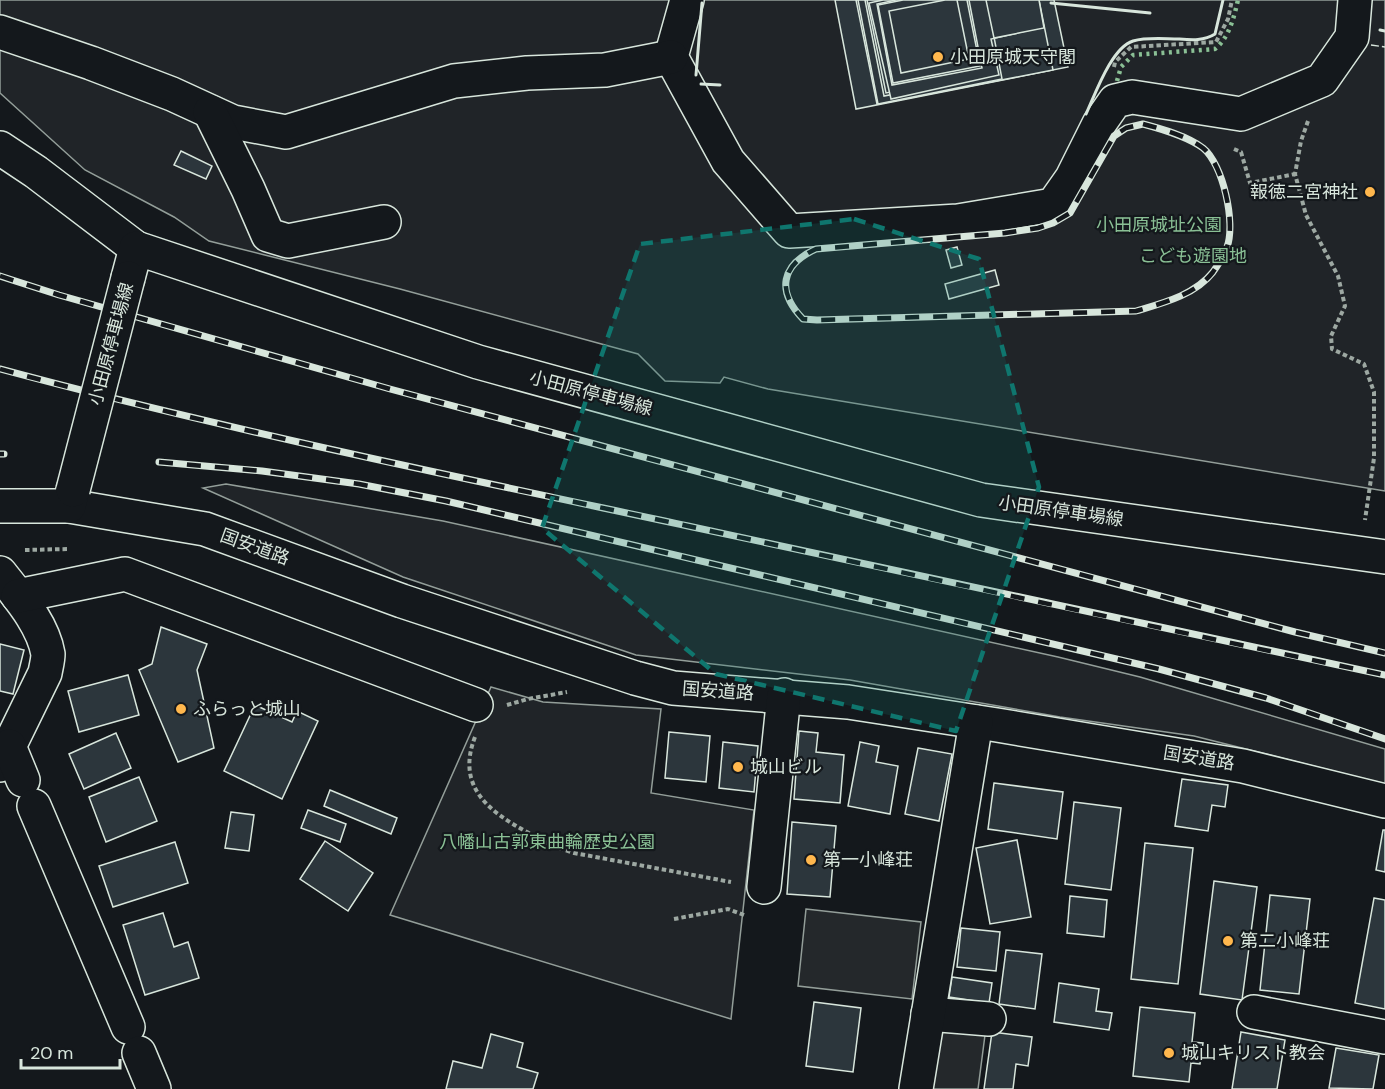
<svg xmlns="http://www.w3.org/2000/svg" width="1385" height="1089" viewBox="0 0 1385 1089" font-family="'DM Sans','Noto Sans JP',sans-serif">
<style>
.green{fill:#202428;stroke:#939e99;stroke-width:1.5}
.parking{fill:#24282b;stroke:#939e99;stroke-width:1.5}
.building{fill:#2c363c;stroke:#d8e6dc;stroke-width:1.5}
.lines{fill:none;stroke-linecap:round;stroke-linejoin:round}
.minor-casing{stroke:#d8e6dc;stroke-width:36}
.major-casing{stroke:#d8e6dc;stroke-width:36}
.path{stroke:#9da8a2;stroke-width:4;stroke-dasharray:4.5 3;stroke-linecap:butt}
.minor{stroke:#14181c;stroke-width:33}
.major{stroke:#14181c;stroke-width:33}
.rail-casing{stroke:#d8e6dc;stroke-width:7}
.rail{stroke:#14181c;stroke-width:4.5;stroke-dasharray:14;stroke-linecap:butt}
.major-bridge-casing{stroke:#d8e6dc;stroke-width:36;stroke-linecap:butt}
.major-bridge{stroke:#14181c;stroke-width:33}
.hedge{stroke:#8ac095;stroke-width:4.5;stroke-dasharray:3 4.5;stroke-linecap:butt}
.fence{stroke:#d8e6dc;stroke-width:1.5;stroke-dasharray:8 3;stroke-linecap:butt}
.wall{stroke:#d8e6dc;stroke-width:3}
.marked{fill:#0f766e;fill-opacity:0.2;stroke:#0f766e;stroke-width:4.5;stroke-dasharray:12 8;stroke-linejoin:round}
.poi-dot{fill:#ffb74d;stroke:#14181c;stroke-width:2}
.labels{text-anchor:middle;stroke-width:4.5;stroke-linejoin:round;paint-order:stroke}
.poi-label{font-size:18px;fill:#d8e6dc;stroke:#14181c;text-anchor:start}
.park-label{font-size:18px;fill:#8ac095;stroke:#14181c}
.street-label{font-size:18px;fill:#d8e6dc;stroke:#14181c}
</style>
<rect width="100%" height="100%" fill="#14181c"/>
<g class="green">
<path d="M0 0H1385V491L768 389 724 377 720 383 665 381 638 354 400 289 209 241 174 217 85 170 0 93Z"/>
<path d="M226 484 443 521 1058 657 1140 677 1385 749V784L1194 736 1060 717 850 680 636 655 403 577 203 488Z"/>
<path d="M491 687 543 702 661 709 651 793 754 810 731 1019 390 915Z"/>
</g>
<g class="parking">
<path d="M806 909 921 922 912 999 798 986Z"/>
<path d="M939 1029 985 1035 978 1089H932Z"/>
</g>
<g class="building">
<path d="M835 0H1054L1068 67 856 109Z"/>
<path d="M856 0H1039L1053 70 877 104Z"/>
<path d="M858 0H987L1002 79 878 104Z"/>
<path d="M865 0H981L995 74 884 96Z"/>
<path d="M867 0H977L992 73 886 93Z"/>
<path d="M883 0H997L1000 16 1008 14 1005 0H1038L1044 27 991 39 999 75 891 99 869 3Z"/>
<path d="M896 0H969L982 68 892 85 877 4Z"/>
<path d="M903 0H967L980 66 893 83 878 5Z"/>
<path d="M945 0H957L969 59 901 73 889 11Z"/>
<path d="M986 0H1039L1044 28 994 38Z"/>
<path d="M181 151 212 166 206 179 174 165Z"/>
<path d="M957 247 962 265 951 268 946 250Z"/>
<path d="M995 270 999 285 949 299 945 284Z"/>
<path d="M161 627 207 644 197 670 214 748 178 762 139 670 152 664Z"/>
<path d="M0 644 24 650 13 694 0 691Z"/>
<path d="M128 675 139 715 79 732 68 691Z"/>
<path d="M255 705 292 722 297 711 318 721 282 799 224 771Z"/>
<path d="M799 731 818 733 816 752 844 755 840 803 794 799Z"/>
<path d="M669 732 710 736 706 782 665 778Z"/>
<path d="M116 733 131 768 84 789 69 754Z"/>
<path d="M723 742 758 746 754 792 719 788Z"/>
<path d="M860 742 879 746 876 762 898 766 890 814 848 806Z"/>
<path d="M918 748 952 754 939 821 905 814Z"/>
<path d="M139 777 157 821 106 842 89 797Z"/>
<path d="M1182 779 1228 785 1225 807 1212 805 1208 831 1175 826Z"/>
<path d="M994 783 1063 792 1057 839 988 829Z"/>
<path d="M330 790 397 818 391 834 324 806Z"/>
<path d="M1074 802 1121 808 1111 890 1065 884Z"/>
<path d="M308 810 346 824 340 842 301 828Z"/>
<path d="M231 812 254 815 249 851 225 848Z"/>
<path d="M792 822 836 826 830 897 787 894Z"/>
<path d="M1383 830H1385V872L1376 870Z"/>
<path d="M1017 840 1031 917 990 924 976 848Z"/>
<path d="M325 841 373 873 348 911 300 879Z"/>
<path d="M175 842 188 883 113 907 99 866Z"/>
<path d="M1145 843 1193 848 1178 984 1131 979Z"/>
<path d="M1214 881 1257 887 1242 1000 1200 994Z"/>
<path d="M1270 895 1310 899 1299 994 1260 990Z"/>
<path d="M1070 896 1107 900 1104 937 1067 933Z"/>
<path d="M1374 898 1385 900V1009L1355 1003Z"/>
<path d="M163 913 174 947 188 942 199 978 145 995 123 925Z"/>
<path d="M961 928 1000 932 996 971 957 967Z"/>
<path d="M1006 950 1042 954 1035 1009 999 1004Z"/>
<path d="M952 977 992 983 989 1003 949 997Z"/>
<path d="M1059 983 1099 989 1096 1011 1112 1013 1109 1030 1054 1022Z"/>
<path d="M814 1002 861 1008 853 1072 806 1066Z"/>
<path d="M1140 1007 1195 1013 1192 1042 1203 1043 1200 1064 1191 1063 1189 1082 1133 1076Z"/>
<path d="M992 1032 1032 1037 1028 1066 1016 1064 1013 1089H984Z"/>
<path d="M1241 1032 1285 1040 1277 1089H1232Z"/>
<path d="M491 1034 523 1043 517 1067 538 1073 533 1089H446L453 1061 482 1068Z"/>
<path d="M1336 1048 1379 1055 1373 1089 1329 1088Z"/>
</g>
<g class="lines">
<g class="minor-casing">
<g id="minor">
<path d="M687 0 671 57 728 161 789 231 958 221 1053 205 1072 178 1099 124 1115 101 1132 97 1241 114 1322 80 1352 37 1355 0"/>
<path d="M0 32 91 63 172 94 233 122 286 132 454 81 527 73 605 70 671 57"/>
<path d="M210 112 248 189 268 235 288 241 384 222"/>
<path d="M0 148 36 172 136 248"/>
<path d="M69 506 205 529 402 601 635 678 673 688 848 702 997 725 1243 766 1385 801"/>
<path d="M0 573C18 596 43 624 48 654 48 660 46 667 45 673L0 765"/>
<path d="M18 596 125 574 476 705"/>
<path d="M9 746 23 780"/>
<path d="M34 806 128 1027"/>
<path d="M764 887 784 695"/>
<path d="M1254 1012 1385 1037"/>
<path d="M928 1014 989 1019"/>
<path d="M139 1053 154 1089"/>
<path d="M916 1089 976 722"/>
</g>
</g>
<g class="major-casing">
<g id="major">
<path d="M128 278 136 248 478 362 981 500 1385 557"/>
<path d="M0 506H69L73 490"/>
</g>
</g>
<g class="path">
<path d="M1114 67 1115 62 1131 47 1216 42 1228 19 1232 0"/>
<path d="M1308 121 1301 141 1295 174 1306 215 1338 276 1345 306 1331 336 1332 349 1364 364 1374 392V458L1365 520"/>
<path d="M1234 149 1241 152 1250 183 1295 174"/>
<path d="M25 550 68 549"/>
<path d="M507 705 528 699 567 692"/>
<path d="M475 737C456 786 488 811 527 832 542 841 557 848 574 853L731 882"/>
<path d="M674 919 728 909 744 915"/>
</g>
<use href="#minor" class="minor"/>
<use href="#major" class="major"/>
<g class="rail-casing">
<g id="rail">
<path d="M1143 124C1162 129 1187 136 1203 148 1223 164 1236 223 1227 247 1224 255 1218 265 1213 272 1195 295 1163 303 1136 311L817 320 803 319C776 291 781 265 816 249L1005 233 1038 228 1053 223 1070 213 1114 136 1126 128Z"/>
<path d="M0 276 59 295 390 389 1295 632 1385 653"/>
<path d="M0 369C227 430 458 477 688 526 920 576 1152 627 1385 675"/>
<path d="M0 454H4"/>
<path d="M159 462 262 471 359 484 446 501 1159 669 1266 698 1385 739"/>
</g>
</g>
<use href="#rail" class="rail"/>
<g class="major-bridge-casing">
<path id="major-bridge" d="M73 490 128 278"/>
</g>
<use href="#major-bridge" class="major-bridge"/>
<path class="hedge" d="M1117 81 1121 67 1133 55 1215 49C1229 38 1234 17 1238 0"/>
<path class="fence" d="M1371 45 1385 47"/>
<g class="wall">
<path d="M1051 3 1150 13"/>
<path d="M1380 30 1385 31"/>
<path d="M696 75 702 3"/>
<path d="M701 84 720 85"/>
<path d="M1086 114C1095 95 1111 48 1133 41 1147 37 1164 39 1179 39 1192 40 1204 41 1215 34L1223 0"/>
</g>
</g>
<path class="marked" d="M854 219 979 259 1039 487 956 731 716 674 542 528 640 244Z"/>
<g class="poi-dot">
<circle cx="938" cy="57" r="6"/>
<circle cx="1370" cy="192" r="6"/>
<circle cx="181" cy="709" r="6"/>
<circle cx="738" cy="767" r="6"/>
<circle cx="811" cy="860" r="6"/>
<circle cx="1228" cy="941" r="6"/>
<circle cx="1169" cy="1053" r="6"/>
</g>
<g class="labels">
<g class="poi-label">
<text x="950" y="63">小田原城天守閣</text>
<text x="1358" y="198" text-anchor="end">報徳二宮神社</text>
<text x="193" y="715">ふらっと城山</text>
<text x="750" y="773">城山ビル</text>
<text x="823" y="866">第一小峰荘</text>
<text x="1240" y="947">第二小峰荘</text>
<text x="1181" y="1059">城山キリスト教会</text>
</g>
<g class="park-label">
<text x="1159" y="231">小田原城址公園</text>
<text x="1193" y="262">こども遊園地</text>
<text x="547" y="848">八幡山古郭東曲輪歴史公園</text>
</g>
<g class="street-label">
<text transform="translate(111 344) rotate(-75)" y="6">小田原停車場線</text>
<text transform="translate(591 393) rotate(15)" y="6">小田原停車場線</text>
<text transform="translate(1061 511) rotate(8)" y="6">小田原停車場線</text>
<text transform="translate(255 547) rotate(20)" y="6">国安道路</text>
<text transform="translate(718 691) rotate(4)" y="6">国安道路</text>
<text transform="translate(1199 758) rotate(9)" y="6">国安道路</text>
</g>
</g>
<path d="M21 1059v9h99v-9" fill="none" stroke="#d8e6dc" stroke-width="3"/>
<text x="30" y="1059" font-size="18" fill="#d8e6dc" stroke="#14181c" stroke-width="4.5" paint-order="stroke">20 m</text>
</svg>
